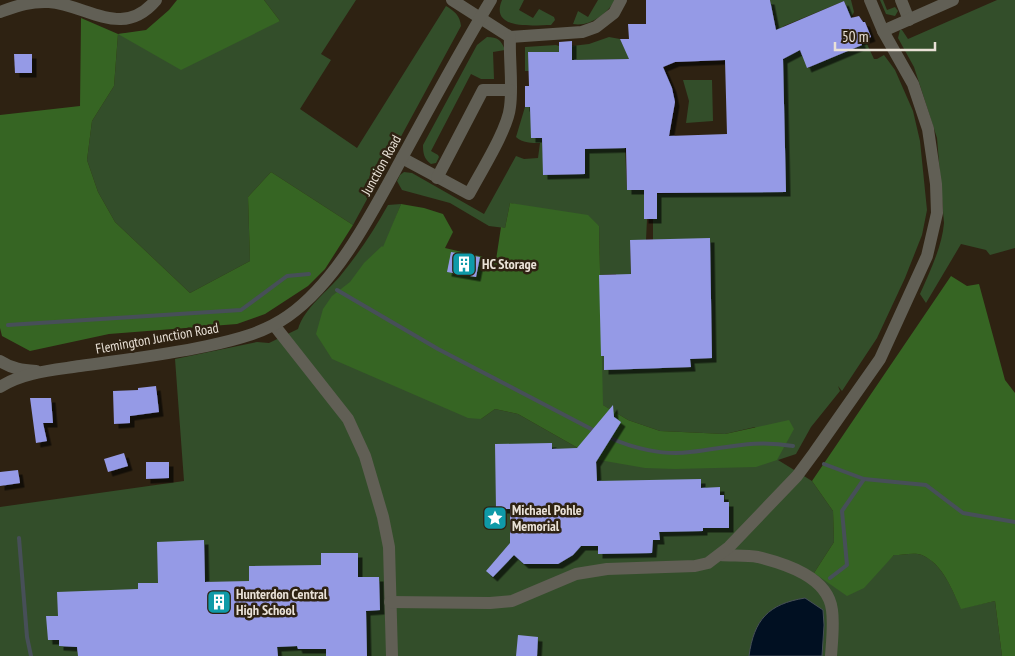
<svg xmlns="http://www.w3.org/2000/svg" width="1015" height="656" viewBox="0 0 1015 656" font-family="'PT Sans Narrow',sans-serif">
<style>
.green{fill:#334e2a}
.forest{fill:#366523}
.water{fill:#011022;stroke:#474f58}
.lines{fill:none;stroke-linecap:round;stroke-linejoin:round}
.stream{stroke:#474f58;stroke-width:4}
.building{fill:#959ae6;fill-rule:evenodd;filter:url(#shadow)}
.minor{stroke:#615f55;stroke-width:12}
.labels{text-anchor:middle;stroke-width:5;stroke-linejoin:round;paint-order:stroke}
.street-label{font-size:14px;fill:#e9e1d7;stroke:#2e2212}
.poi-label{font-size:14px;font-weight:bold;fill:#e9e1d7;stroke:#2e2212;text-anchor:start}
</style>
<defs>
<filter id="shadow"><feDropShadow dx="4.5" dy="4.5" stdDeviation="0" flood-color="#0009"/></filter>
</defs>
<rect width="100%" height="100%" fill="#2e2212"/>
<g class="green">
<path d="M264 0H356L321 54 331 60 300 109 357 148 446 6C454 11 460 15 461 26L353 225 271 172 248 197 250 261 190 293 115 222 98 192 87 160 92 121 114 86 118 34 280 21Z"/>
<path d="M502 0H524L519 10 533 18 539 9 554 17 555 20 551 25C534 25 489 31 502 0Z"/>
<path d="M598 0H615C607 14 590 27 573 24L578 11 588 17Z"/>
<path d="M770 0H851L854 12 851 18 844 1 784 26 777 33Z"/>
<path d="M880 0H883L887 10 895 7 898 11 895 16 886 14Z"/>
<path d="M997 0H1015V248L990 255 986 250 961 244 926 303 920 294C930 271 942 247 944 223L937 138 914 67 898 38 900 30H902L908 39Z"/>
<path d="M487 37C498 37 501 40 505 50L493 52 494 79H481L471 74 431 151 438 155 439 157 436 163 431 164C424 159 423 153 423 145L477 45Z"/>
<path d="M609 37 620 39 626 51 642 59 572 60V46L589 44Z"/>
<path d="M867 44 874 59H877L884 55 895 70 913 111 920 141 927 210 922 235 905 278 877 338 842 391 838 386 840 391 811 427 796 454 778 460 812 481 833 511 834 542 814 573 879 569 894 555C902 555 915 552 922 555 943 564 952 590 961 608L995 601 1002 656H0V507L184 481 175 359 257 342 269 343 298 329C305 307 327 292 341 275 359 253 374 230 388 205L401 204 384 248 481 419 495 409 518 414 599 460H777L755 427 725 434 660 431 628 420 596 401 601 356H618L616 274 600 275 599 226 510 203 505 228 489 226 450 203 402 190 397 181 400 175 404 172 412 173 484 214 516 156 524 159 538 158 540 143C532 143 522 143 516 137L525 107H530L542 138 544 175 584 174 585 149 625 148 627 190H644V219H647L646 240H630L633 360 656 368 690 367V359L712 358 710 239 653 240V219H657V206L651 194 752 191 783 59 800 50 808 68 861 45Z"/>
<path d="M556 45 559 46V52H528L529 71H525V47Z"/>
<path d="M683 80H712L713 121 686 123 689 101Z"/>
</g>
<g class="forest">
<path d="M177 0H264L280 21 181 70 118 34 114 86 92 121 87 160 98 192 115 222 190 293 250 261 248 197 271 172 353 225 325 269 308 286 265 314 237 324 109 334 30 351 2 336 0 328V115L80 106 81 18 118 34 146 30 169 10Z"/>
<path d="M510 203 588 215 599 226 603 405 628 420 660 431 725 434 789 420 794 429 777 460 756 467 675 469 645 468 599 460 518 414 495 409 481 419 468 418 332 359 316 334 323 309 332 296 350 282 364 263 382 246 383 247 401 204 424 208 443 214 453 232 445 248 496 260 501 227 505 228Z"/>
<path d="M951 276 967 286 979 284 1005 380 1015 393V656H1002L995 601 961 609C952 590 943 564 922 555 915 552 902 555 894 555L864 588 847 596 814 573 834 542 833 511 812 481Z"/>
</g>
<path class="water" d="M805 598 823 610 824 625 822 656H749C754 620 768 604 805 598Z"/>
<g class="lines">
<g class="stream">
<path d="M337 290 438 349 595 431"/>
<path d="M8 325 241 310 287 276 309 274"/>
<path d="M608 437C632 448 664 456 690 452 728 448 753 439 793 446"/>
<path d="M824 464 864 479 926 485 963 513 1015 522"/>
<path d="M19 538 27 637 31 656"/>
<path d="M830 578 847 565 842 511 864 479"/>
</g>
</g>
<g class="building">
<path d="M646 0H770L776 30 844 1 851 18 859 16 863 22H865L871 37 860 41 862 45 807 68 800 50 783 59 786 192 657 193V219H644V190H627L626 148 585 149V174L543 175 542 138H531L530 107H525V86H529L528 52H559V42L572 41V60L629 59 620 39H629L628 24H646ZM725 60 727 134 669 136 675 102 672 88 663 67 675 62Z"/>
<path d="M14 54H32V73H15Z"/>
<path d="M710 238 712 358 690 359 691 367 604 370V356H601L599 275 631 274 630 240Z"/>
<path d="M451 252 480 257 476 277 447 272Z"/>
<path d="M156 386 159 412 130 416V423L114 424 113 391 138 390V388Z"/>
<path d="M30 398H51L53 423H43L47 441 36 443Z"/>
<path d="M613 405 614 417 621 422 596 462 597 481 701 479V488L720 487V495H724V502H729V528H703V531L659 532 660 540H653L652 553 598 554V546H581L573 555 558 564H524L514 555 493 577 486 571 510 543V509H496L495 444 552 443V449L577 448Z"/>
<path d="M124 453 128 466 108 472 104 459Z"/>
<path d="M146 462H169V478L146 479Z"/>
<path d="M18 470 20 483 0 486V472Z"/>
<path d="M204 540 205 582 249 581V566L321 565V553H358V577H379L380 610 366 611 367 656H326V649H298L297 646 277 647 278 656H78L77 647 59 646V640H48L46 616H58L57 592 138 589V583H158L157 542Z"/>
<path d="M518 635 538 637 537 656H516Z"/>
</g>
<g class="lines">
<g class="minor">
<path d="M452 0 510 37 582 32 596 27 614 13 621 0"/>
<path d="M901 0 909 20"/>
<path d="M0 12C17 6 30 1 49 2 88 5 122 40 156 0"/>
<path d="M883 31 953 0"/>
<path d="M402 158 469 194C480 173 508 129 510 107 513 84 509 60 510 37"/>
<path d="M437 178 483 90H510"/>
<path d="M274 325 348 419 365 456 383 517 389 547 392 656"/>
<path d="M0 361C12 369 23 370 36 371"/>
<path d="M0 387C23 372 54 370 80 366 122 360 165 355 207 346 235 340 264 333 288 316 338 281 373 211 402 158 431 105 460 51 491 0"/>
<path d="M720 555C732 556 746 555 758 557 786 564 828 577 832 610 834 624 832 642 831 656"/>
<path d="M390 602 490 603 512 601 576 574 607 569 695 566 708 563 729 547 797 476 814 453 880 359 927 256 937 213 936 184 928 129 913 84 883 31 870 0"/>
</g>
</g>
<defs>
<g id="building-square" transform="scale(1.25)"><rect x="-9" y="-9" width="18" height="18" rx="4" fill="#0f9aa8" stroke="#2e2212"/><path d="M-4-6H4V6H1V3H-1V6H-4ZM-2.5-4.3h1.7v1.8h-1.7ZM.8-4.3h1.7v1.8H.8ZM-2.5-1h1.7V.8h-1.7ZM.8-1h1.7V.8H.8Z" fill="#fff"/></g>
<g id="sight-square" transform="scale(1.25)"><rect x="-9" y="-9" width="18" height="18" rx="4" fill="#0f9aa8" stroke="#2e2212"/><path d="M0-6L1.8-2.2L6-1.7L2.9 1.2L3.7 5.4L0 3.3L-3.7 5.4L-2.9 1.2L-6-1.7L-1.8-2.2Z" fill="#fff"/></g>
</defs>
<g fill-rule="evenodd">
<use href="#building-square" x="464" y="264"/>
<use href="#sight-square" x="495" y="518"/>
<use href="#building-square" x="219" y="602"/>
</g>
<g class="labels">
<g class="street-label">
<text transform="translate(381 165) rotate(-61)" y="5">Junction Road</text>
<text transform="translate(157 338) rotate(-10)" y="5">Flemington Junction Road</text>
</g>
<g class="poi-label">
<text x="482" y="269">HC Storage</text>
<text x="512" y="515">Michael Pohle<tspan x="512" dy="16">Memorial</tspan></text>
<text x="236" y="599">Hunterdon Central<tspan x="236" dy="16">High School</tspan></text>
</g>
</g>
<path d="M835 42v8h100v-8" fill="none" stroke="#e9e1d7" stroke-width="2.5"/>
<text x="842" y="42" font-size="15" fill="#e9e1d7" stroke="#2e2212" stroke-width="4" paint-order="stroke">50 m</text>
</svg>
